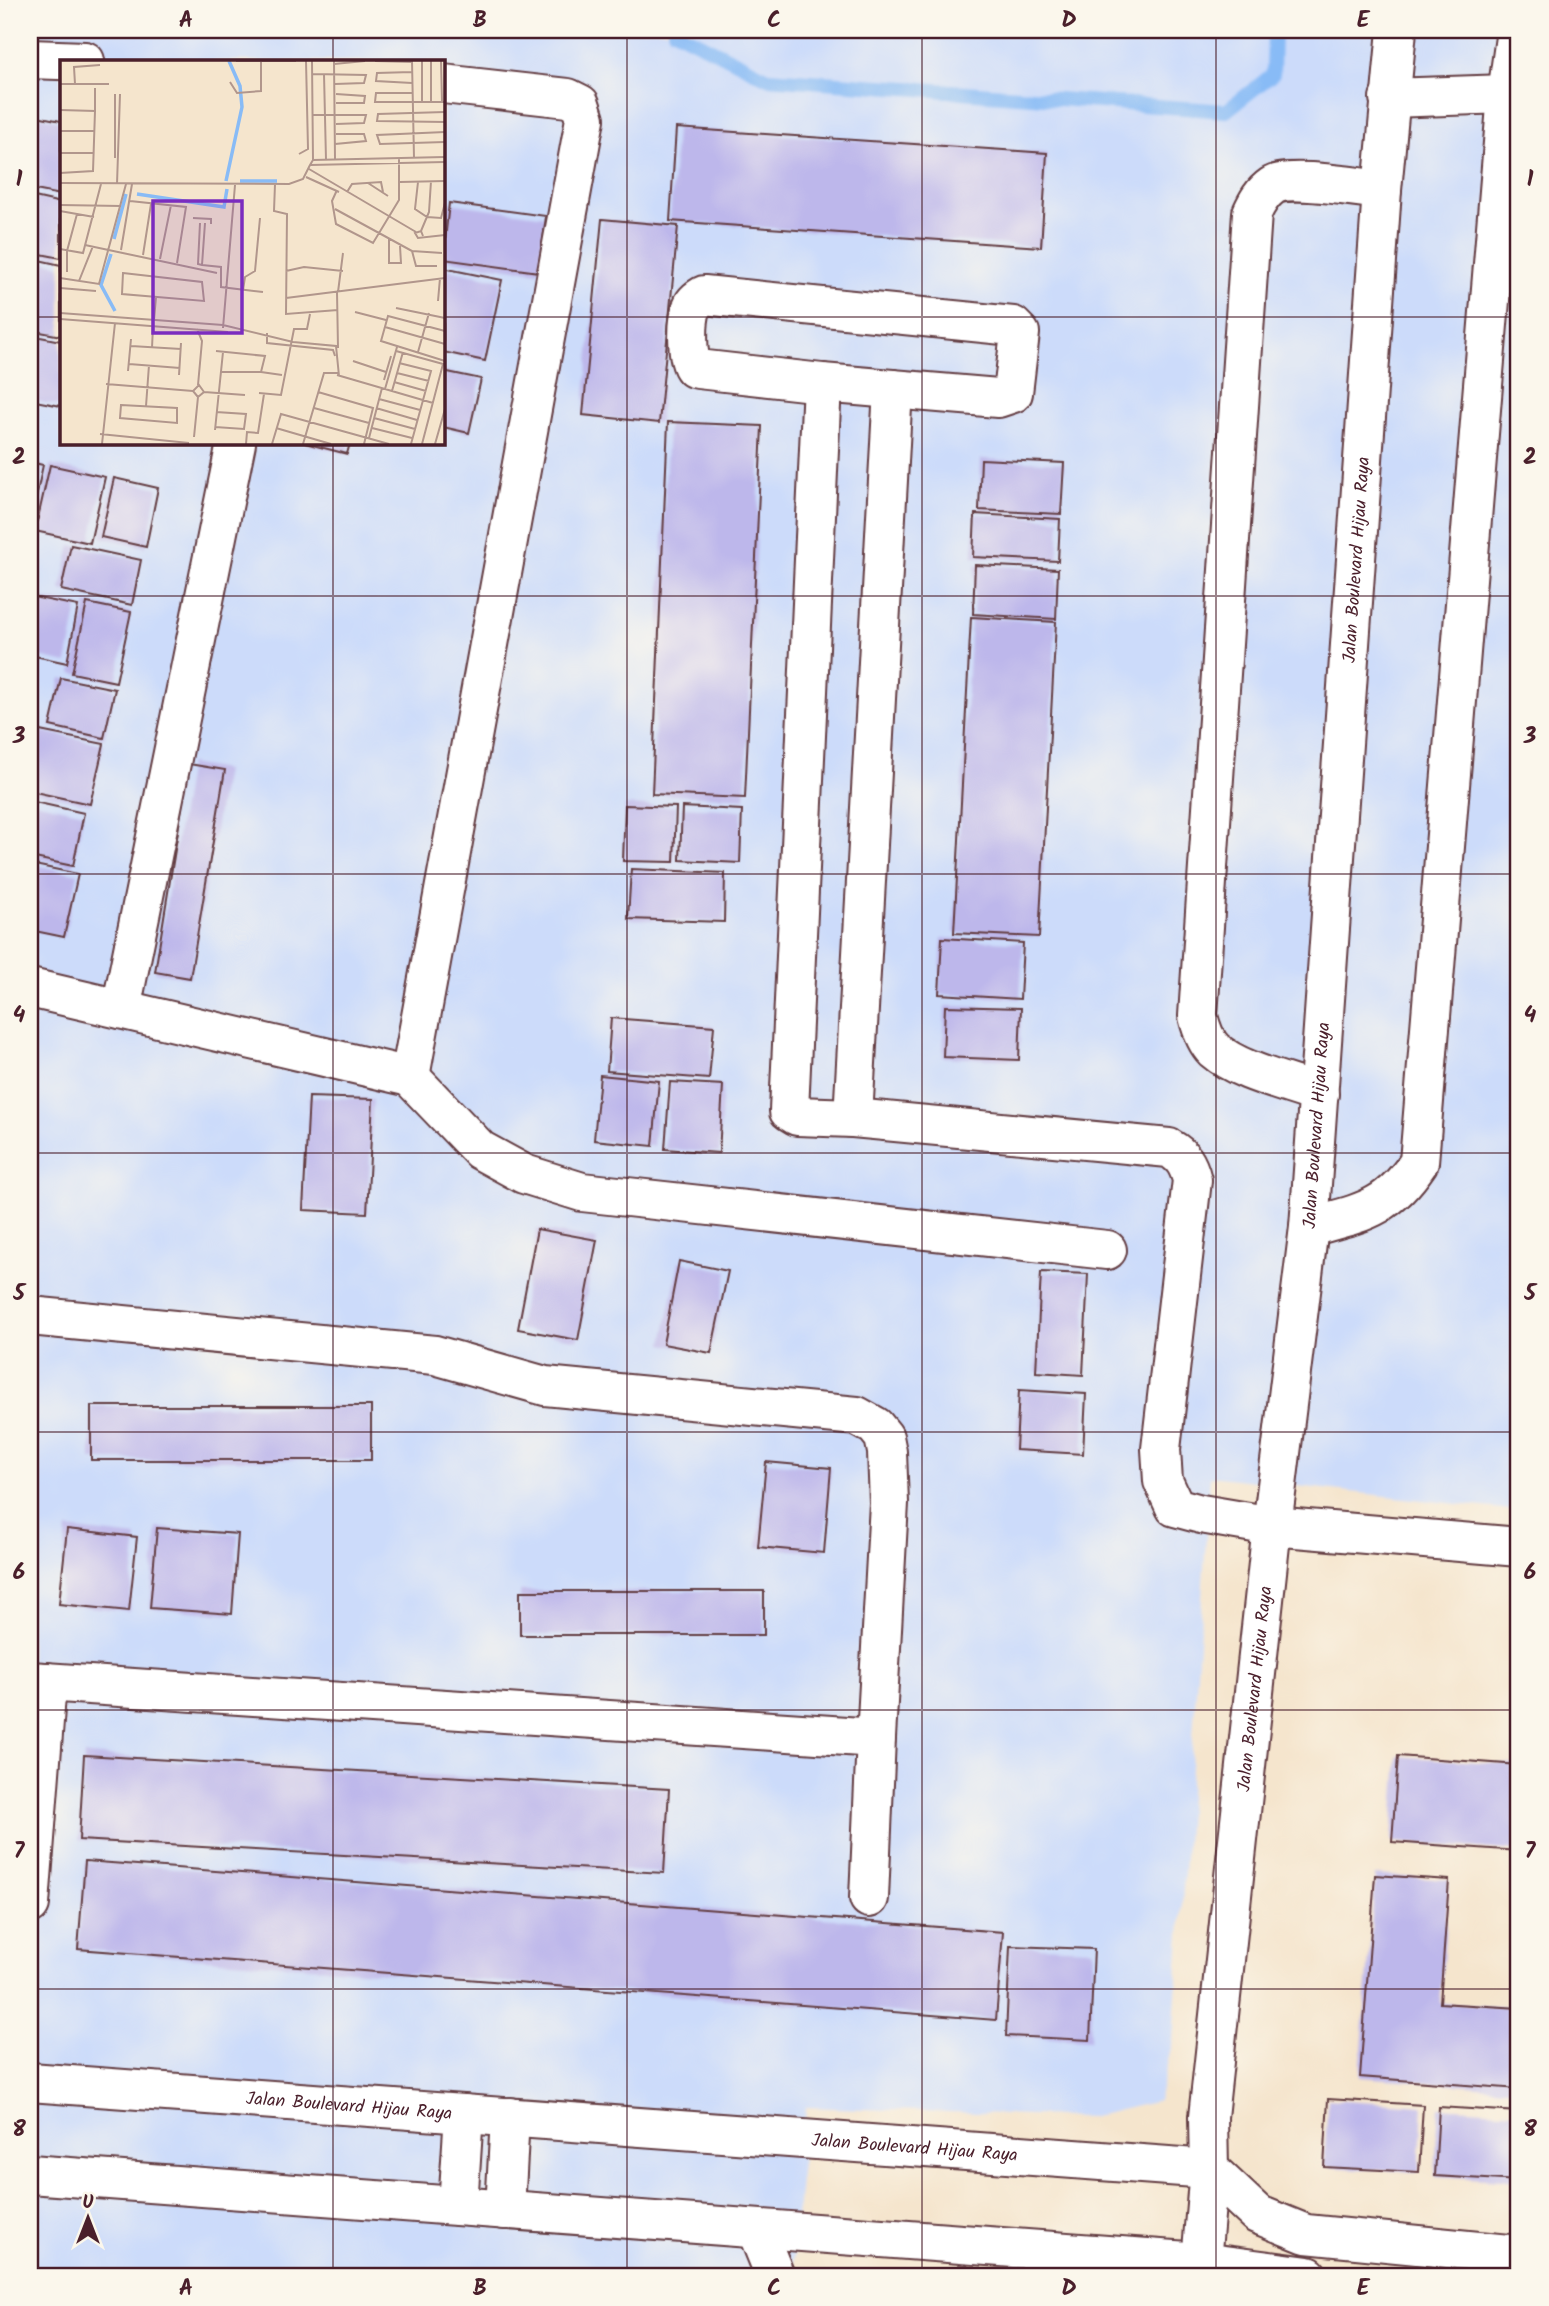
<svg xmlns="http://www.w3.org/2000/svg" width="1549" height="2306" viewBox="0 0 1549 2306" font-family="Kalam,sans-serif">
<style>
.built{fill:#ccdbfa;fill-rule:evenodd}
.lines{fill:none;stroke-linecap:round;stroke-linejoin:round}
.stream{stroke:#88bbf6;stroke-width:14}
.building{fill:#bdb7eb}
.minor-casing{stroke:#643d43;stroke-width:42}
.minor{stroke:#fff;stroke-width:38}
.grid{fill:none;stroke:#4a1f2b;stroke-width:2;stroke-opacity:0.55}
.labels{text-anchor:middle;stroke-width:6;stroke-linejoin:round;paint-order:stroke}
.street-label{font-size:18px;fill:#4a1f2b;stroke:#fbf7ec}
.inset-river{fill:none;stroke:#88bbf6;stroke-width:3.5}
.inset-road{fill:none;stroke:#b1968c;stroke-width:2}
.view{fill:#7b2cbf;fill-opacity:0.15;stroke:#7b2cbf;stroke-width:3.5}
.inset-edge{fill:none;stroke:#4a1f2b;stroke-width:3.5}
.neatline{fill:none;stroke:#4a1f2b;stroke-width:2.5}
.grid-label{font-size:23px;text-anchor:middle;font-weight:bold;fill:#4a1f2b}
</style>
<rect width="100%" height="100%" fill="#fbf7ec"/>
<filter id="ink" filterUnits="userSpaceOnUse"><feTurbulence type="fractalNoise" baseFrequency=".0143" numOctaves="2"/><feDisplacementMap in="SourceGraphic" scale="14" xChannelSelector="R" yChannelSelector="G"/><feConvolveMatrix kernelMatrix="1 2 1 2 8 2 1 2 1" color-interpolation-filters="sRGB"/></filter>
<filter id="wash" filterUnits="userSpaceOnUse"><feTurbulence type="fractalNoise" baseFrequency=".00686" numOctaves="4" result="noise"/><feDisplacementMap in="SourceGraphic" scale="28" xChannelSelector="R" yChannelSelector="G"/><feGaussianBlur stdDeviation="1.57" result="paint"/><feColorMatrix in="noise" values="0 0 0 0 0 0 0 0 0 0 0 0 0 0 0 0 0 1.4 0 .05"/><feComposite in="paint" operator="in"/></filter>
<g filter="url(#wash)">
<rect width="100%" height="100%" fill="#f5e5cd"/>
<path class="built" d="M30 30H1519V1511L1210 1476 1173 2041 1158 2101 1091 2117 806 2107 792 2276H30ZM61 61H443V443H61Z"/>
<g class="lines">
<path class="stream" d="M674 30 768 78 1226 111 1273 74 1274 30"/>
</g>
<g id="blocks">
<g class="building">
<path d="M37 116 61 121V195L30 189V157Z"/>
<path d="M676 128 1047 153 1041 247 670 221Z"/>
<path d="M30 196 61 203V258L30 252Z"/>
<path d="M449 203 546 216 539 272 443 259Z"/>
<path d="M602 219 678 226 659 423 583 415Z"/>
<path d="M30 258 61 265V336L30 330Z"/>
<path d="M443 268 502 280 485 361 443 352Z"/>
<path d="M30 335 61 341V406L30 400Z"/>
<path d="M443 371 481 379 469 433 443 427Z"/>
<path d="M668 422 762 426 745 798 652 794Z"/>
<path d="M305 443H350L347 454Z"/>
<path d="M981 459 1064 463 1061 514 979 510Z"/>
<path d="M30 462 43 465 31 521H30Z"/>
<path d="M50 465 105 477 90 543 35 531Z"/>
<path d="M114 478 158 488 146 547 101 537Z"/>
<path d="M975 514 1060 519 1058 561 973 557Z"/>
<path d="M71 545 141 560 132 605 61 590Z"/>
<path d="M975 565 1058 569 1056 619 973 614Z"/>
<path d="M33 597 78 606 67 663 30 655V613Z"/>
<path d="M87 603 131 612 116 682 72 673Z"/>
<path d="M971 617 1056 622 1039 937 954 933Z"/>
<path d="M61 678 115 689 104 738 50 726Z"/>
<path d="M30 729 104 744 90 804 30 791Z"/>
<path d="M189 764 225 770 190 978 155 972Z"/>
<path d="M30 801 84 813 73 866 30 857Z"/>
<path d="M625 805 676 807 674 862 623 861Z"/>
<path d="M682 807 742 810 740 863 680 860Z"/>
<path d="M30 864 78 874 64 937 30 930Z"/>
<path d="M631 869 725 873 724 922 628 919Z"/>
<path d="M942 938 1023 943 1020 999 939 994Z"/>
<path d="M945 1006 1021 1008 1019 1060 943 1057Z"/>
<path d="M611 1018 714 1026 709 1079 607 1071Z"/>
<path d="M600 1075 659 1081 653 1146 594 1140Z"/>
<path d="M670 1082 723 1085 719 1153 665 1149Z"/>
<path d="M309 1097 373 1099 367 1213 303 1210Z"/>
<path d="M537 1229 597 1240 578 1340 518 1329Z"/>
<path d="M679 1261 728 1271 711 1353 663 1344Z"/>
<path d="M1041 1272 1088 1274 1083 1375 1036 1372Z"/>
<path d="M1019 1390 1086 1394 1083 1454 1016 1450Z"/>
<rect x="91" y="1406" width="280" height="54"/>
<path d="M766 1462 831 1468 824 1553 758 1547Z"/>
<path d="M157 1528 238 1534 232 1614 150 1608Z"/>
<path d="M67 1529 137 1537 129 1611 59 1604Z"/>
<rect x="520" y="1591" width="244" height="44"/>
<path d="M84 1755 669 1789 664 1873 79 1840Z"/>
<path d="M1398 1756 1519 1765V1851L1392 1842Z"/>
<path d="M85 1861 1003 1932 996 2020 78 1949Z"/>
<path d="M1375 1875 1449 1880 1440 2003 1519 2008V2089L1360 2077Z"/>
<path d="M1010 1946 1094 1949 1090 2040 1006 2036Z"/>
<path d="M1328 2099 1423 2105 1419 2172 1324 2167Z"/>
<path d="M1439 2107 1519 2112V2181L1435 2176Z"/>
</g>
</g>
</g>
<g filter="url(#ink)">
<use href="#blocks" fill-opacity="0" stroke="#643d43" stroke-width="2"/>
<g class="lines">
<g class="minor-casing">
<g id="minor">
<path d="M30 59 85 61"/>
<path d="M1389 98 1507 94"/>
<path d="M704 295 1013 326 1020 333 1013 393 998 398 822 383 698 369 694 368C686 359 687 319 692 307 694 301 699 298 704 295Z"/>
<path d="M822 383 789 1111 797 1116 853 1118 1169 1148C1183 1156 1188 1164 1192 1180L1161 1449 1163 1481 1175 1507 1201 1514 1272 1526 1519 1547"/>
<path d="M30 988 410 1077 480 1150 524 1174 582 1192 1107 1250"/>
<path d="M121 1009 236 443"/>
<path d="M410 1077 585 119 580 104 568 98 443 84"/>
<path d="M1319 1094C1287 1082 1239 1072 1214 1050 1205 1041 1201 1028 1198 1016L1252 213C1257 202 1262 193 1272 186 1287 175 1360 188 1382 190"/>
<path d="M853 1118 893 389"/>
<path d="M1309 1227C1363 1212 1386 1211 1419 1162L1507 94 1516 30"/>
<path d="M30 1316 435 1355 545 1386 857 1416 875 1426 884 1437 887 1452 889 1503 876 1738 30 1681"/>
<path d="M869 1898 876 1738"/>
<path d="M30 1904 47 1682"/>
<path id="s1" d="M30 2082 1209 2169"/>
<path d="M1209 2169 1257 2214 1306 2234 1519 2255"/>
<path d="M30 2174 1201 2262 1308 2276"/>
<path d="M458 2206 464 2114"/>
<path d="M505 2210 510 2117"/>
<path d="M756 2229 775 2276"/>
<path id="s2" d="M1201 2262 1209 2169 1208 2117 1272 1526 1309 1227 1382 190 1397 30"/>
</g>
</g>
<use href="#minor" class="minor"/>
</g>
</g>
<path class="grid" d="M333 30V61M627 30V2276M922 30V2276M1216 30V2276M30 317H61M443 317H1519M333 443V2276M30 596H1519M30 874H1519M30 1153H1519M30 1432H1519M30 1710H1519M30 1989H1519"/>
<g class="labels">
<g class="street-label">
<text dy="6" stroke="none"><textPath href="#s2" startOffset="1710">Jalan Boulevard Hijau Raya</textPath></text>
<text dy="6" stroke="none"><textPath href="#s2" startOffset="1143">Jalan Boulevard Hijau Raya</textPath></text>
<text dy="6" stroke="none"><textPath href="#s2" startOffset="576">Jalan Boulevard Hijau Raya</textPath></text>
<text dy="6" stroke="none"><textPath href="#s1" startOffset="320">Jalan Boulevard Hijau Raya</textPath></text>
<text dy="6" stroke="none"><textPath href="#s1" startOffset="887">Jalan Boulevard Hijau Raya</textPath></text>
</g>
</g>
<g transform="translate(60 60)">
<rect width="385" height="385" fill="#f5e5cd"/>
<path class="inset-river" d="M166 121 182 47 180 26 169 1M180 121H217M77 134 164 147 167 129M54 179 66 134M51 194 41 225 55 251"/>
<path class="inset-road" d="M176 1H236M252 1 253 100M274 1 275 99M315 1 352 2M352 1 354 98M362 1V43M381 1 382 42M274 4 305 1M352 12 317 13 316 21 352 23M253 14 306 15 304 23 275 24M264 14 266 100M170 22 177 33 201 31V1M0 24H49M15 24 14 7 40 5M352 33H316L315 42H385M276 34 305 36 304 43H276M371 42V1M0 50 35 51 33 111 0 113M35 51V28M385 52 318 54 317 61 385 62M253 55H306L304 63 276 64M0 71H34M385 72 317 75 320 84 385 82M275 84 306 81 304 74H276M0 93H34M239 94 248 89 246 1M55 98V34M250 105 253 100 385 97M250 105 385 102M249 109 356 172M246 117 279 132M340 122 385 121M358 122 355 149 367 157 381 158 385 143M0 123 229 124 243 119 250 105M308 123 328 136M57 124 60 34M215 124 214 151 227 154 226 254 278 250M277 130 272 141 276 164 313 183 339 140V99M287 132 292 124 321 122 323 132M70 141 126 147 117 203M0 145 61 146M275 149 352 191 356 206H377M0 151 34 157M133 158 151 159V164M140 163 138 204 142 205M361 171 369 152 371 121M363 176 361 171 355 173 358 178 385 175M329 179V203H341L340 186M25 185 157 213M0 189 23 193 41 124M61 190 72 124M352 191 382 193M83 195 91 144M100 199 111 145M142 205 161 207V227L203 232M142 205 145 163M226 211 244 207 283 211M7 212V191L17 154M63 213 142 222 144 241 62 234ZM0 218 39 224 66 124M19 221 33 186M0 228 36 231M183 230 185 217 195 211 200 158M277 232 278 288M278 232 283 193M226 238 385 218M378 241 380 218M336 248 385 258M295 252 326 260M0 253 163 265 233 282 276 286 279 316M0 259 168 272M94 260 96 237M325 267 385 284M163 268 175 125M137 269 142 281 138 325M385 271 328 256 321 281 385 301M207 273V283L273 290 275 296M71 286 121 289M92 288 93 266M156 291 205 296 201 312H161M336 291 383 304 362 384M358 292 369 253M293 301 326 312M339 303 371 311 351 384M69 304 120 308M68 311 71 279M201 312 222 315M337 313 369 321M119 315 121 283M277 315 325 329 337 287M324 320 331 296M334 322 366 331M46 324 133 331M325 329 373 343M332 331 343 292M144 332 185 335M258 332 313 348 304 384M199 333 221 335 234 269H247L250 254M319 339 360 350M61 345 117 348V363L60 358ZM86 346 89 305M254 348 309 363M316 348 357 360M314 358 355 369M155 367 184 369 186 354 156 352M216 368 271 384M312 368 352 378M155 370 163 292M40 374 129 383M134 377 138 337 144 332 139 325 133 331 138 337M309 378 322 328M42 384 55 263M186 384 187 372 198 373 204 334M212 384 221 354 329 384M243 384 264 313H278M375 384 385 349"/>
<path class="view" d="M93 141H182V273H93Z"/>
<rect width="385" height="385" class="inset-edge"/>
</g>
<rect width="1549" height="2306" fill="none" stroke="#fbf7ec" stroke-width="77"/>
<g transform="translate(88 2218)" stroke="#fbf7ec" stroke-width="5" paint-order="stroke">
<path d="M0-5L12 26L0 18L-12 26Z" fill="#4a1f2b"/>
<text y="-10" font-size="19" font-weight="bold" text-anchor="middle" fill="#4a1f2b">U</text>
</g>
<rect x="38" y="38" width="1472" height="2230" class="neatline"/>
<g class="grid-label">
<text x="186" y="27">A</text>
<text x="480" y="27">B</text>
<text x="774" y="27">C</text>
<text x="1069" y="27">D</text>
<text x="1363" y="27">E</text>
<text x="19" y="186">1</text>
<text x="1530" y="186">1</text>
<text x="19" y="464">2</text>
<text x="1530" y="464">2</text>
<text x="19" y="743">3</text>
<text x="1530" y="743">3</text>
<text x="19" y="1022">4</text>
<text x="1530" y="1022">4</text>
<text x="19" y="1300">5</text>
<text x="1530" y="1300">5</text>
<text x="19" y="1579">6</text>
<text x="1530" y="1579">6</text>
<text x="19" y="1858">7</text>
<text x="1530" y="1858">7</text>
<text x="19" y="2136">8</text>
<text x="1530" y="2136">8</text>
<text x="186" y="2295">A</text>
<text x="480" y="2295">B</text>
<text x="774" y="2295">C</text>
<text x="1069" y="2295">D</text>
<text x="1363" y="2295">E</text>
</g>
</svg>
